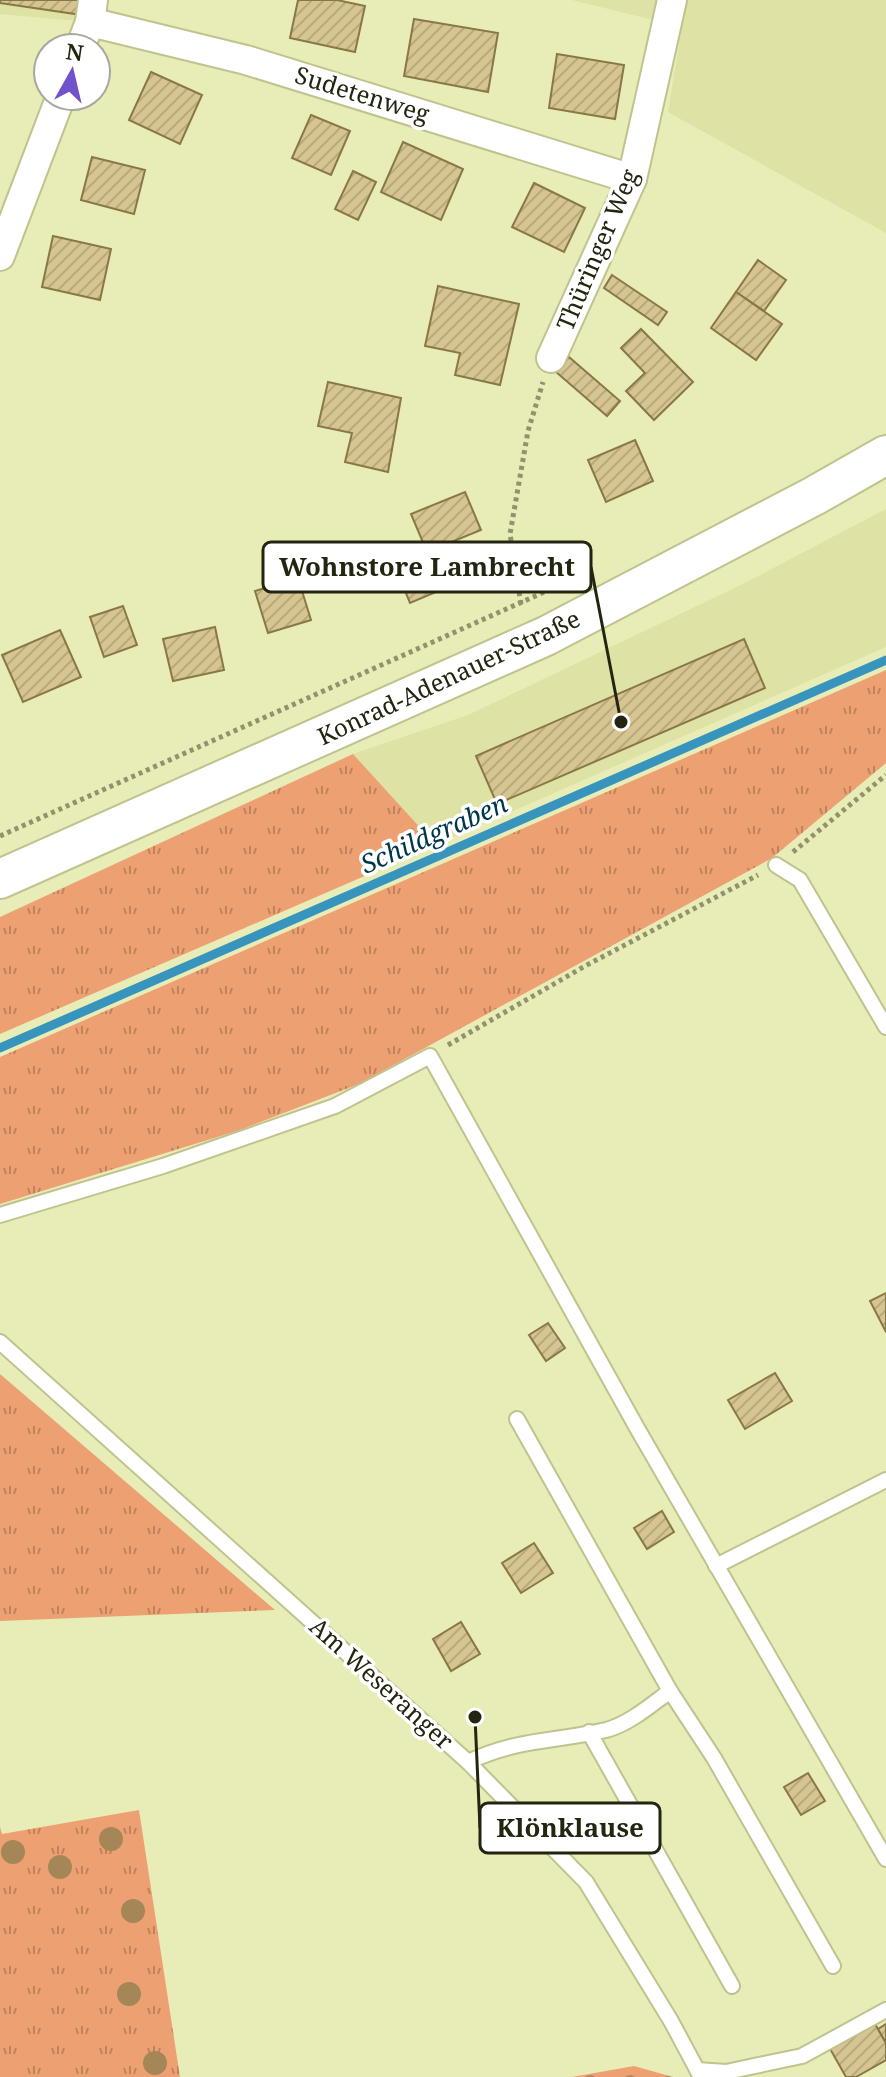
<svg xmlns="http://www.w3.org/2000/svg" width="886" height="2077" viewBox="0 0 886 2077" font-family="'Noto Serif',serif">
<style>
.built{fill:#dee2a4}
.grass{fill:url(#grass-tufts)}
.park{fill:url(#park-crowns)}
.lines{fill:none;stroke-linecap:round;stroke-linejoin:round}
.stream{stroke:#3794bd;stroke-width:9}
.building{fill:url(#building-hatch);stroke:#897847;stroke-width:2}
.lane-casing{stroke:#c0c38e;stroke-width:18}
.street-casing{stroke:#c0c38e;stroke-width:32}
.secondary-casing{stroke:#c0c38e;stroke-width:42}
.path{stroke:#91936c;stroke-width:5;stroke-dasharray:4 4;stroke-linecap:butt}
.lane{stroke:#fff;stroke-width:14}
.street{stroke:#fff;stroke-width:28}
.secondary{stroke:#fff;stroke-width:38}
.tree{fill:#a58757}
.labels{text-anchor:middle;stroke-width:7;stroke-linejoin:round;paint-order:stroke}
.street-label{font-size:24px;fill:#242510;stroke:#fff}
.water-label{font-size:26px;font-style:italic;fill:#00364b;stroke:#fff}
.leader{fill:none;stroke:#242510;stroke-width:3}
.callout-dot{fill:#242510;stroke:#fff;stroke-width:3}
.callout{fill:#fff;stroke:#242510;stroke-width:3}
.callout-label{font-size:26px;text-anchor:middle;font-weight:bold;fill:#242510}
</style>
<defs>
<pattern id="grass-tufts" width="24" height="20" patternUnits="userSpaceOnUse" patternTransform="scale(2)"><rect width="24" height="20" fill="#eda072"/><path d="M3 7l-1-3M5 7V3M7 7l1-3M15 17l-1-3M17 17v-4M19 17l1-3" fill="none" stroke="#c0825c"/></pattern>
<pattern id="park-crowns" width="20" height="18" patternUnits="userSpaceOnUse" patternTransform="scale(2)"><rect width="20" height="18" fill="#eda072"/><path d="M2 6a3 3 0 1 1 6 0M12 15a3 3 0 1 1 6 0" fill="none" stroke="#c0825c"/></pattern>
<pattern id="building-hatch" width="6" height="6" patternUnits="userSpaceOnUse" patternTransform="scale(2)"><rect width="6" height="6" fill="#d7c591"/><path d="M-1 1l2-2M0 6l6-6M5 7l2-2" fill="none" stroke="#b8a97c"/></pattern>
</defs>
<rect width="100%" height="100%" fill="#e8ecb6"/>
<g class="built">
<path d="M0 0H93L90 22 0 14Z"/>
<path d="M572 0H886V233L668 112 682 27Z"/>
<path d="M886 509V647L436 845 353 754 468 715 743 584Z"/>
</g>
<g class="grass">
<path d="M886 670V763L772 858 359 1084 237 1131 0 1204V1057Z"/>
<path d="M353 754 436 845 0 1034V917Z"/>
<path d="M0 1374 275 1610 0 1621Z"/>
<path d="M139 1810 180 2077H0V1827L2 1834Z"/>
</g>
<path class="park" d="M634 2066 673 2077H572Z"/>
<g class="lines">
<path class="stream" d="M0 1048 886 660"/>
</g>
<g class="building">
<path d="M0 0H84L82 15 0 3Z"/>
<path d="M298 0H337L365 6 355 52 290 38Z"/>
<path d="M414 19 498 33 488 92 404 76Z"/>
<path d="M557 54 624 65 615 119 549 108Z"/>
<path d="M151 72 202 95 180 144 129 120Z"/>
<path d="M311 115 350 131 331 175 292 158Z"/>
<path d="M403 142 463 169 441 220 381 192Z"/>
<path d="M92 157 145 170 134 214 81 200Z"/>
<path d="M353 171 376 182 358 220 335 209Z"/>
<path d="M534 183 585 208 564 252 512 227Z"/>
<path d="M53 236 111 249 100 300 42 287Z"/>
<path d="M758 260 786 280 764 311 736 292Z"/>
<path d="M612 275 667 312 658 325 604 288Z"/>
<path d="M438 286 519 304 500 385 455 375 460 353 425 346Z"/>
<path d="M736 292 782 324 756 360 711 328Z"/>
<path d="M641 329 693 382 654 420 626 391 645 373 621 348Z"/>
<path d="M569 357 620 401 607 416 556 372Z"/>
<path d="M328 382 401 398 388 472 345 462 352 433 318 426Z"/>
<path d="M635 440 653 481 606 502 588 460Z"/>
<path d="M465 492 481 530 427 552 411 514Z"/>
<path d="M441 550 455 584 410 603 396 569Z"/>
<path d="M298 578 311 620 268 633 255 591Z"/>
<path d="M123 606 137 645 104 657 90 617Z"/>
<path d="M215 627 224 670 173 681 163 639Z"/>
<path d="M60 630 81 677 23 702 2 655Z"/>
<path d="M744 639 765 688 497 804 476 756Z"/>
<path d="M886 1293V1332L870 1301Z"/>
<path d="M548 1323 565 1348 546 1361 529 1335Z"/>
<path d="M775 1373 792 1401 745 1429 728 1400Z"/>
<path d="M662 1511 674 1532 647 1549 634 1528Z"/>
<path d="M534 1543 553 1573 521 1593 502 1563Z"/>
<path d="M461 1622 480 1654 451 1671 433 1639Z"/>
<path d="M808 1773 825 1801 801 1815 784 1787Z"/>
<path d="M874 2022 886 2043V2060L856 2077H846L829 2047Z"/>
<path d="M886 2024V2043L878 2029Z"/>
</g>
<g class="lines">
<g class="lane-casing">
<g id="lane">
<path d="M776 865 800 880 886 1027"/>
<path d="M0 1215 163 1166 335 1106 430 1056 637 1428 886 1859"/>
<path d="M0 1342 468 1762 586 1882 671 2021 701 2077"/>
<path d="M716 1566 886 1480"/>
<path d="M670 1691 714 1758 833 1966"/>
<path d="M589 1732 732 1986"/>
<path d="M468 1762C519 1738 555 1742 606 1730 629 1724 651 1705 670 1691L517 1419"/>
<path d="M697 2070 726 2072 802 2056 886 2010"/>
</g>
</g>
<g class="street-casing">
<g id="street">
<path d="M90 22 246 60 632 179"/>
<path d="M80 48 90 22 93 0"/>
<path d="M0 256 61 96"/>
<path d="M551 358 632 179 672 0"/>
</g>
</g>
<g class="secondary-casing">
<path id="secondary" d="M0 879 546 636 814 496 886 455"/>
</g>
<g class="path">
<path d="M521 604 510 534 528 431 543 382"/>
<path d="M0 836 580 576"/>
<path d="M793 852 886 775"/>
<path d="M448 1045 585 966 758 875"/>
</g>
<use href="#lane" class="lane"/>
<use href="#street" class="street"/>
<use href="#secondary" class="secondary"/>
</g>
<g class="tree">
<circle cx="111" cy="1839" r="12"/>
<circle cx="13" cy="1852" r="12"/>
<circle cx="60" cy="1867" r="12"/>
<circle cx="133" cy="1911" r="12"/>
<circle cx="129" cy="1994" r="12"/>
<circle cx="155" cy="2063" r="12"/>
</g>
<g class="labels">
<g class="street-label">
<text transform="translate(362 95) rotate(17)" y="8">Sudetenweg</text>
<text transform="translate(598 250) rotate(-67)" y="8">Thüringer Weg</text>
<text transform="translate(449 678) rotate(-25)" y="8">Konrad-Adenauer-Straße</text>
<text transform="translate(381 1684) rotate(42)" y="8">Am Weseranger</text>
</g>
<g class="water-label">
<text transform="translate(434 834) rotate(-24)" y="9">Schildgraben</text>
</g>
</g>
<path class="leader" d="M621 722L591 567M475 1717L480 1828"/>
<g class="callout-dot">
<circle cx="621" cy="722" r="8"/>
<circle cx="475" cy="1717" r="8"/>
</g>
<g class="callout">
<rect x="263" y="542" width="328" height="50" rx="8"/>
<rect x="480" y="1803" width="180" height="50" rx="8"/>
</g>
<g class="callout-label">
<text x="427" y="576">Wohnstore Lambrecht</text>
<text x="570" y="1837">Klönklause</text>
</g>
<g transform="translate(72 72) rotate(8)"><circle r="38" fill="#ffffff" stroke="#a7a89f" stroke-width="2"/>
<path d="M0-6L14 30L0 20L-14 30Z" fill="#7252cc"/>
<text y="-12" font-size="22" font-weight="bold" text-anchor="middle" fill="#242510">N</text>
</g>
</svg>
